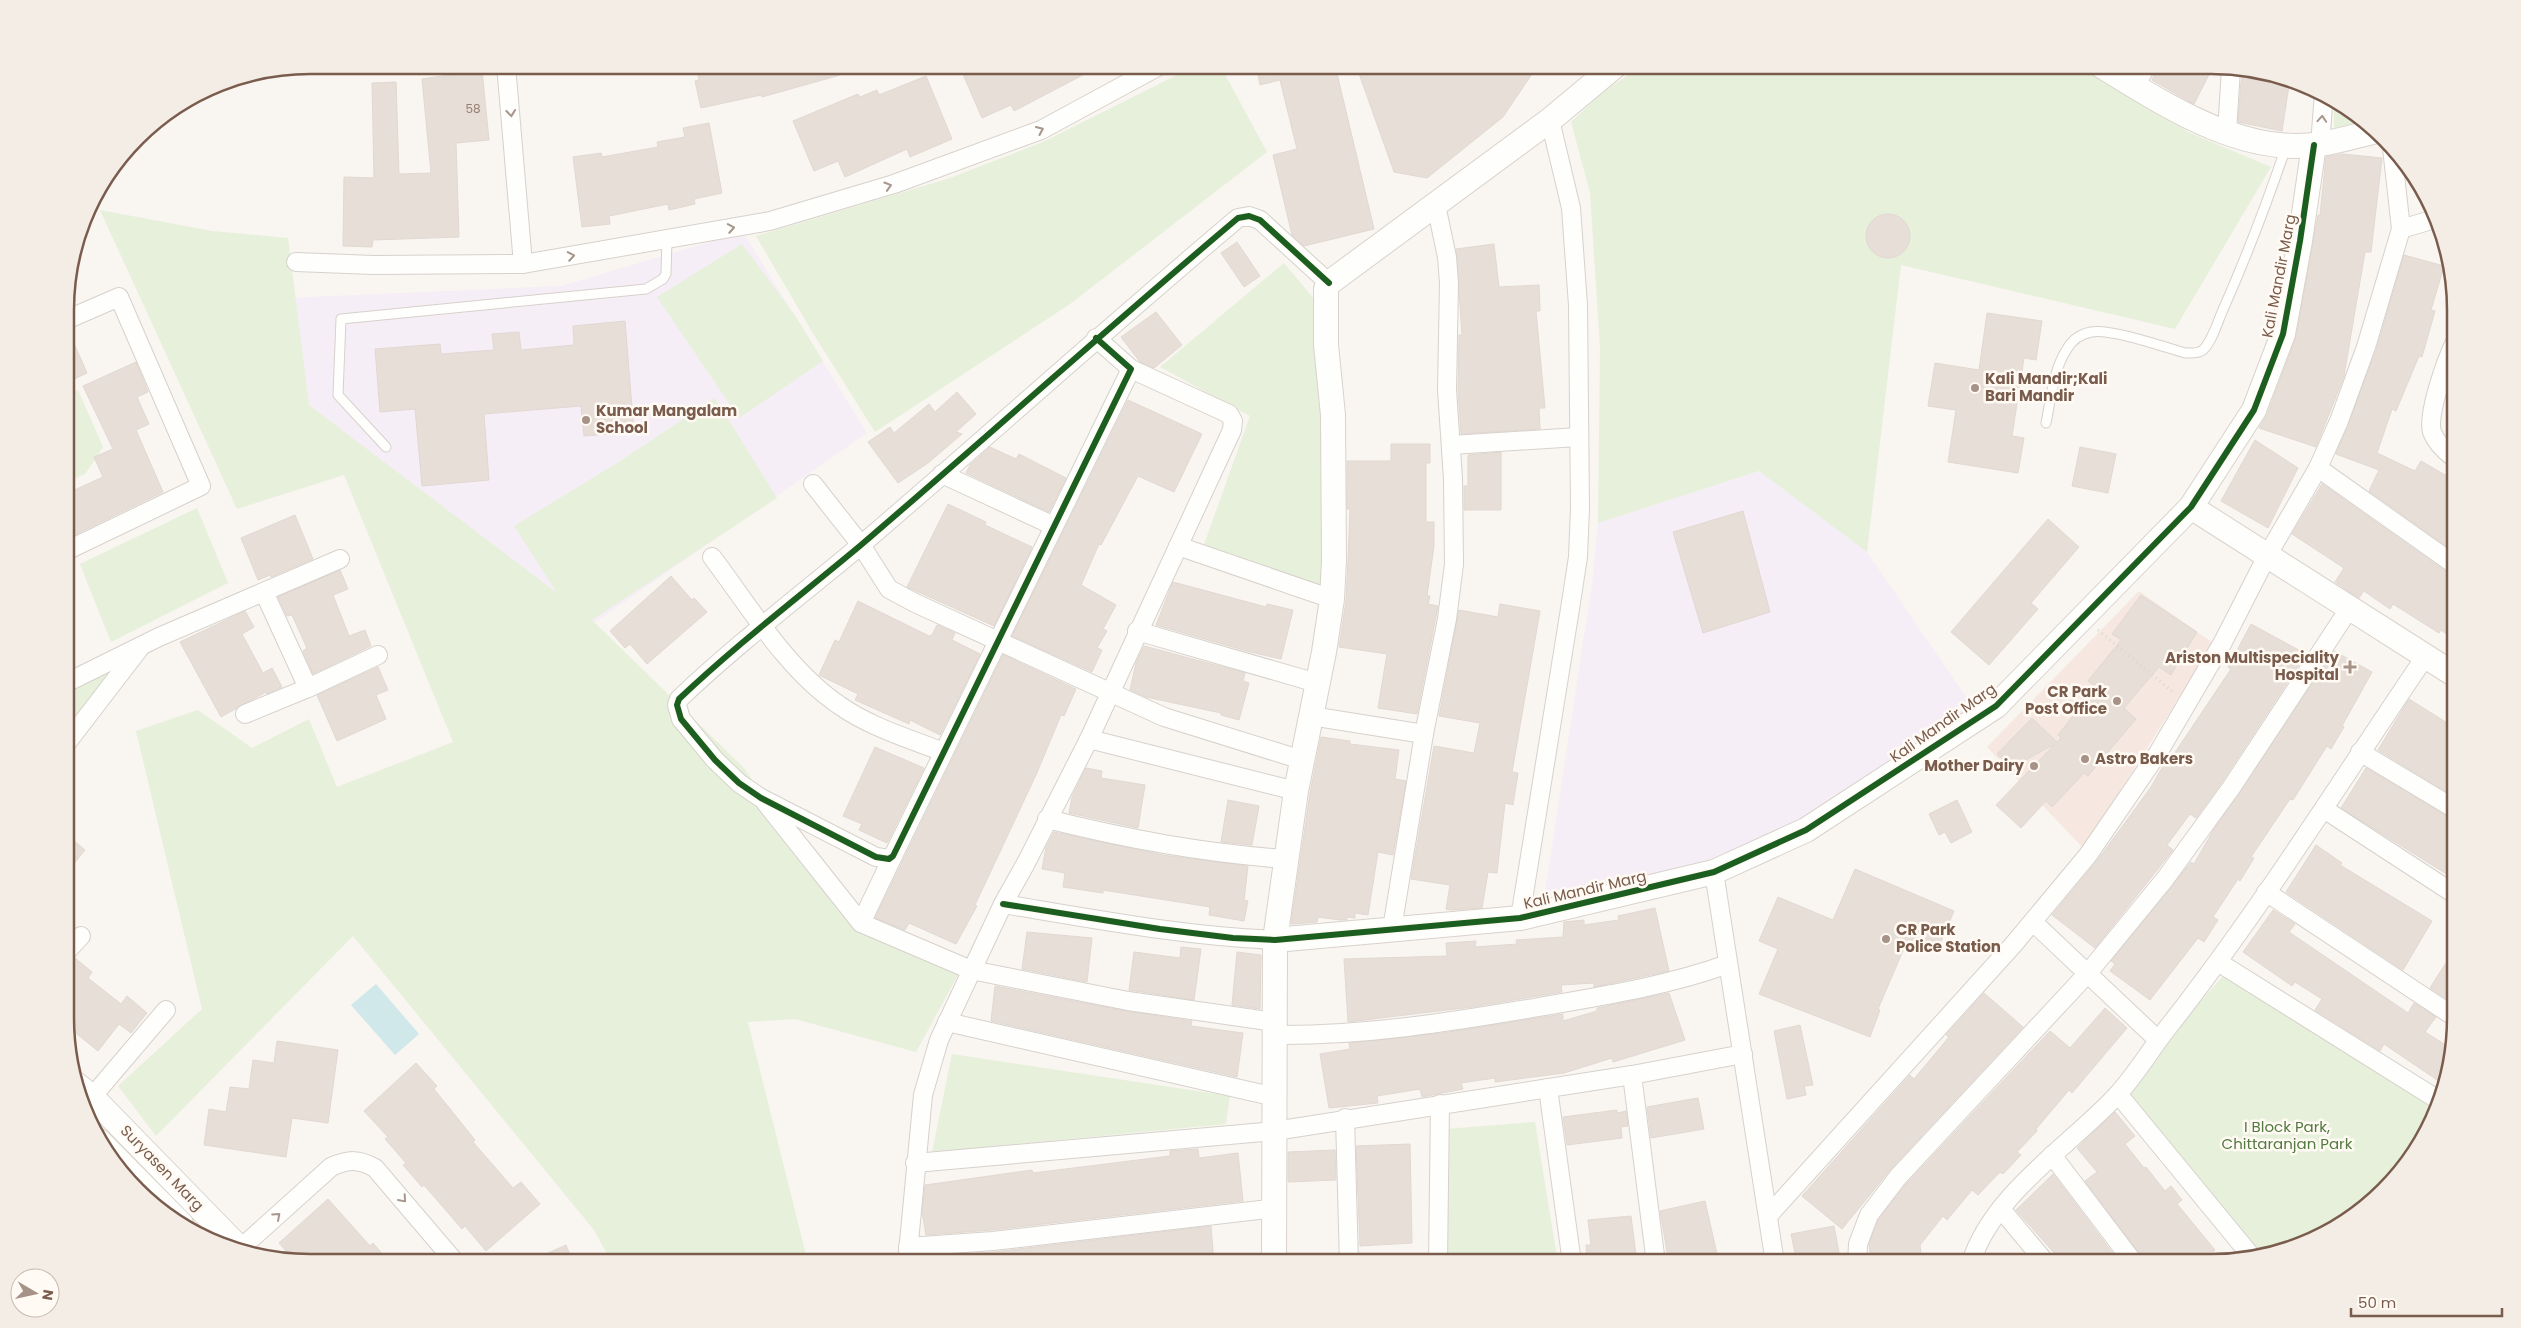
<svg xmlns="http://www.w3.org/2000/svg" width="2521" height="1328" viewBox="0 0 2521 1328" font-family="Poppins,sans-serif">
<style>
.commercial{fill:#f6e8e1}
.education{fill:#f6eef6}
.green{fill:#e7f0db}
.water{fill:#d0e8ea}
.building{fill:#e6ded7;stroke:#e2d8d2}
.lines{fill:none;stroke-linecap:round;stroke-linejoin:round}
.lane-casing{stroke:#d7d1cb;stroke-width:11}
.street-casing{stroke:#d7d1cb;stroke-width:20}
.secondary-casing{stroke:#d9d2cb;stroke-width:26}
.path{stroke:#dcd5d0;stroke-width:3;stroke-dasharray:1 4;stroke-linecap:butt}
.lane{stroke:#fefefd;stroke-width:9}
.street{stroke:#fefefd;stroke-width:18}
.secondary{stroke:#fefefd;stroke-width:24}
.cycleway-casing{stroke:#fffaf3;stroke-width:9}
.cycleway{stroke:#1b5e20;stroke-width:6}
.oneway{stroke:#a8958b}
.poi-dot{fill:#a69286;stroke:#fffaf3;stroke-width:2}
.labels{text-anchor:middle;stroke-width:5;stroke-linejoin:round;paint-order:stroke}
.number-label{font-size:12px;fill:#977e72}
.street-label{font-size:15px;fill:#7a5c4d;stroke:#fffaf3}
.poi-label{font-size:15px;font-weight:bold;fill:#7a5c4d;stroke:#fffaf3;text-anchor:start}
.park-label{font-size:15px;fill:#537a41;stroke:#fffaf3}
.rim{fill:none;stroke:#7a5c4d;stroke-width:2.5}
</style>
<rect width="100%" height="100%" fill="#f9f5f0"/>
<path class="commercial" d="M2139 591 2213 643 2084 849 1987 747Z"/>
<g class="education">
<path d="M743 232 867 433 590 626 296 406 286 298 561 286Z"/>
<path d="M1759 471 1867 552 1975 710 1794 827 1680 871 1545 892 1592 584 1598 523Z"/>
</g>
<g class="green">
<path d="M1197 65H1220L1267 152 1070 304 875 432 814 335 756 236 950 178 1043 142Z"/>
<path d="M1644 65H2085L2113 80 2188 132 2271 167 2175 329 1901 265 1867 552 1759 471 1598 523 1600 347 1590 193 1571 122 1604 91Z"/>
<path d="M2334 100 2366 121 2334 131Z"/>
<path d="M100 210 212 231 288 238 309 405 557 593 514 526 617 463 715 398 777 498 592 620 744 768 834 900 958 975 916 1052 795 1019 748 1022 808 1263H612L594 1230 353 936 156 1136 118 1086 202 1009 136 731 198 710 252 748 309 719 337 787 453 742 344 475 237 509Z"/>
<path d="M742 244 796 317 823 361 739 418 657 297Z"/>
<path d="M1284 263 1319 305 1326 446 1321 589 1202 550 1250 416 1160 367Z"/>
<path d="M78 390 103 447 85 474 66 482V395Z"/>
<path d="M197 508 228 583 111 642 80 564Z"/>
<path d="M120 666 66 734V694Z"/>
<path d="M2223 976 2438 1106C2414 1172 2356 1227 2290 1250 2278 1254 2265 1255 2252 1257L2118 1094Z"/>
<path d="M952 1054 1230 1096 1226 1124 932 1152Z"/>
<path d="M1535 1122 1558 1263H1444L1445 1129Z"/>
</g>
<path class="water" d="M376 984 419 1034 395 1055 351 1005Z"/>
<g class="building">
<path d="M696 65H858V70L762 97 761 95 701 108 695 81 699 80Z"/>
<path d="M959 65H1102L1014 111 1011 105 982 118Z"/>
<path d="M1256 65H1335L1374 229 1304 246 1292 235 1273 155 1297 149 1280 80 1260 85Z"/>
<path d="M1356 65H1538L1503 117 1427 178 1394 172Z"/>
<path d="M2159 65H2214L2194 104 2152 80Z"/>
<path d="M2245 69 2274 73 2290 79 2282 131 2238 122 2241 82Z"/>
<path d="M482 70 489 140 456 143 459 237 373 240 372 247 343 246 344 177 374 178 372 83 396 82 399 174 431 173 422 79Z"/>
<path d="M926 76 952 139 910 157 907 149 845 177 838 161 814 171 793 121 858 94 860 97 877 90 879 95Z"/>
<path d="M709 123 722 193 694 199 695 204 669 210 668 204 609 216 610 224 582 227 573 157 601 153 602 157 658 147 657 142 685 137 683 128Z"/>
<path d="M2343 154 2382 158 2371 252H2365L2344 376 2316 447 2259 428 2267 415 2296 337 2318 215H2320L2326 157Z"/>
<circle cx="1888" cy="236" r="22"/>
<path d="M1237 242 1260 276 1244 287 1221 253Z"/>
<path d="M1494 244 1499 287 1539 285 1540 311H1536L1545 408H1539L1540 429 1461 434 1458 390 1459 335H1462L1456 249Z"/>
<path d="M2404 255 2444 266 2431 310 2435 311 2422 357 2419 356 2396 411 2392 409 2377 453 2415 471 2421 461 2454 480 2455 552 2369 491 2379 470 2336 454 2376 351Z"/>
<path d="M1156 312 1182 345 1154 368 1140 362 1121 337Z"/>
<path d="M1987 313 2042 321 2036 360 2024 358 2012 436 2024 438 2018 473 1948 462 1956 410 1928 406 1935 363 1979 370Z"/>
<path d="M625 321 634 432 584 436 581 406 484 414 489 480 422 486 415 409 380 412 375 349 440 344 441 354 494 350 492 334 519 332 521 350 574 345 573 326Z"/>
<path d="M66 330H68L87 373 66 383Z"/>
<path d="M136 362 148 392 137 397 149 424 136 430 163 492 66 539V494L103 477 94 457 113 449 83 386Z"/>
<path d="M957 392 976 414 956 432 962 434 928 463 898 483 868 442 890 427 894 433 929 404 935 412Z"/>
<path d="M1128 400 1202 434 1174 492 1138 476 1101 545 1099 544 1081 585 1116 605 1103 629 1107 631 1097 648 1102 650 1092 672 1012 636Z"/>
<path d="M2255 440 2298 468 2268 528 2221 501Z"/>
<path d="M1391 444H1430V463H1426V522H1434V546L1427 596H1430L1428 604 1438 606 1417 714 1378 708 1387 654 1339 647 1346 601 1348 561 1350 509H1347V461H1391Z"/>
<path d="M990 447 1016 459 1019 454 1066 478 1049 512 966 473 970 465Z"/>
<path d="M2080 447 2116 454 2108 493 2072 486Z"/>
<path d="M1501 452V510H1464V486H1468V455Z"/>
<path d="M2322 484 2449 574 2455 576V640L2441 630 2439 633 2393 604 2390 609 2364 591 2359 598 2335 582 2344 568 2292 534Z"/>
<path d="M948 504 986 522 985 525 1032 547 994 626 907 587Z"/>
<path d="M1743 511 1770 612 1703 633 1673 532Z"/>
<path d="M295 515 313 559 271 577 270 575 258 580 241 538Z"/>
<path d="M2048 519 2079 547 2031 603 2038 609 1989 665 1951 632Z"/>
<path d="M340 570 348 589 333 595 349 636 365 630 371 646 313 674 303 651 307 648 292 615 287 616 278 597Z"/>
<path d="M671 576 692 600 694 598 707 612 647 664 630 644 625 648 610 631Z"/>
<path d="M1173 582 1266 607 1267 604 1293 610 1281 659 1250 652 1156 625Z"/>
<path d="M2141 595 2197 632 2171 675 2159 667 2124 708 2136 719 2088 776 2084 773 2052 807 2046 801 2021 828 1996 805 2055 744 2011 768 1997 754 2032 718 2057 742 2061 738 2058 735 2096 687 2088 681 2121 640 2112 634Z"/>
<path d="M858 601 929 636 932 635 937 625 955 633 952 640 980 654 940 735 910 720 909 724 855 700 858 694 819 675 835 640 839 642Z"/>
<path d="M1500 604 1540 611 1512 772 1518 773 1513 805 1505 803 1497 873 1488 872 1482 908 1451 910 1446 909 1450 885 1411 879 1434 746 1474 753 1480 723 1439 716 1459 610 1498 617Z"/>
<path d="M245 611 254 627 242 634 263 673 272 668 282 687 267 694 266 692 221 717 180 642Z"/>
<path d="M2251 624 2306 654 2222 782 2196 818 2190 814 2167 845 2173 850 2095 948 2052 915 2097 861 2151 787 2167 759 2170 760 2231 669 2228 667Z"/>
<path d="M1144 646 1245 673 1243 681 1249 683 1239 720 1221 715V713L1146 697 1130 690 1136 663Z"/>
<path d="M2334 651 2372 672 2342 726 2344 727 2331 749 2327 746 2293 800 2290 799 2251 857 2254 858 2240 881 2238 879 2213 917 2218 920 2204 942 2198 938 2150 1000 2110 971 2115 964 2111 961 2191 862 2194 864 2214 829Z"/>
<path d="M1003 655 1076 689 1064 716 1061 715 1036 775 975 905 977 906 956 944 909 923 905 930 875 918Z"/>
<path d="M378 667 388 690 376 695 386 719 337 741 317 695Z"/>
<path d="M2409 699 2452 726 2449 731 2455 734V797L2378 750Z"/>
<path d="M1321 737 1350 741V744L1399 750 1395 779 1406 781 1393 855 1378 852 1368 915 1355 913V918L1347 917V920H1340L1318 917 1317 922 1294 924H1291L1310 793Z"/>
<path d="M875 747 924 768 887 843 859 830 862 824 843 816Z"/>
<path d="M1086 768 1102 771 1101 778 1145 785 1138 828 1069 813 1072 797Z"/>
<path d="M2366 768 2455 821 2456 880 2341 808Z"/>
<path d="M1228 800 1259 806 1252 845 1221 842Z"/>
<path d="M1957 800 1972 832 1951 843 1945 832 1939 835 1929 814Z"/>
<path d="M1054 832 1163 855 1248 866 1244 900 1248 901 1244 921 1209 915 1210 907 1103 890V893L1063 887 1065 873 1042 869 1046 847Z"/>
<path d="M67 835 85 850 67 872Z"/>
<path d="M2316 845 2342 863 2340 865 2432 921 2403 970 2286 892Z"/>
<path d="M1855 869 1954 911 1937 951 1908 939 1878 1009 1880 1010 1870 1037 1759 994 1778 949 1759 941 1778 897 1833 920Z"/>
<path d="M1655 908 1669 971 1594 987V983L1561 985 1562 992 1472 1007 1348 1022 1344 959 1447 956 1446 943 1476 941 1475 947 1517 944 1516 940 1563 937 1564 922 1584 920V925L1619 920 1618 916Z"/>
<path d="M2273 910 2295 924 2289 932 2408 1013 2414 1003 2436 1017 2425 1032 2452 1049 2446 1086 2384 1044 2380 1051 2315 1010 2322 999 2295 982 2292 986 2243 952Z"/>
<path d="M1027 932 1092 938 1087 982 1022 969Z"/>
<path d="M1181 947 1201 949 1194 1000 1129 990 1134 952 1180 958Z"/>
<path d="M2456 947V985L2447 999 2430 988Z"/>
<path d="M1237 952 1261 955 1260 1009 1232 1005Z"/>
<path d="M75 958 92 972 88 978 121 1004 127 996 147 1013 131 1033 119 1024 98 1051 67 1026V961Z"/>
<path d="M995 986 1126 1011 1192 1021 1191 1026 1243 1033 1237 1077 991 1021Z"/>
<path d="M1669 993 1685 1040 1613 1062 1612 1058 1564 1073 1495 1082V1078L1461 1083 1463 1089 1422 1097 1420 1089 1377 1096 1378 1103 1329 1108 1320 1054 1350 1049 1349 1043 1442 1033 1563 1014V1021L1597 1011V1008Z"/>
<path d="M1984 993 2023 1027 1890 1170 1842 1229 1802 1196 1910 1075 1914 1079 1949 1037 1946 1035Z"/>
<path d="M2105 1008 2127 1028 2072 1093 2069 1090 2036 1129 2037 1131 2017 1152 2021 1155 2003 1174 2000 1172 1978 1195 1972 1190 1947 1220 1943 1216 1920 1245 1922 1263H1871L1869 1244 1878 1220 1906 1184 2050 1031 2070 1048Z"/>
<path d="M1800 1025 1813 1085 1804 1086 1806 1095 1787 1099 1774 1031Z"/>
<path d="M277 1041 338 1050 328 1123 292 1118 286 1157 204 1145 209 1109 226 1112 230 1087 249 1089 253 1060 274 1063Z"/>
<path d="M416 1063 437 1086 434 1089 475 1140 473 1142 513 1188 521 1182 540 1204 486 1251 465 1226 462 1229 424 1185 422 1187 403 1165 406 1163 385 1139 388 1137 364 1111Z"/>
<path d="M1698 1098 1704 1129 1651 1138 1647 1107Z"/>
<path d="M1617 1110V1113L1626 1111 1628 1126 1621 1127 1622 1138 1567 1145 1563 1117Z"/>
<path d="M2115 1112 2135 1136 2125 1144 2144 1168 2146 1167 2165 1191 2171 1186 2182 1200 2177 1204 2215 1250 2208 1255 2214 1262 2144 1263 2142 1257 2085 1181 2097 1172 2077 1148Z"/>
<path d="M1410 1144 1412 1243 1360 1246 1356 1146Z"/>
<path d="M1198 1149 1199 1158 1238 1153 1243 1201 992 1230 926 1235 922 1212 925 1185 1032 1170 1033 1173 1170 1156V1151Z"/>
<path d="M1335 1150 1336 1180 1288 1182V1152Z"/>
<path d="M2053 1174 2120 1263H2063L2016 1210Z"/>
<path d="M328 1199 370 1246 373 1243 390 1263 295 1261 279 1243Z"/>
<path d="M1705 1201 1719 1263H1669L1660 1211Z"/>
<path d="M1631 1216 1637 1263H1587L1586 1245H1591L1588 1220Z"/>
<path d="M1211 1226 1214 1263H929L928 1256 994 1252Z"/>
<path d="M1834 1226 1841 1263H1797L1791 1234Z"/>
<path d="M566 1245 573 1263H526Z"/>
</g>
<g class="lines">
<g class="lane-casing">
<g id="lane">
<path d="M2046 423C2051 399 2053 370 2067 349 2072 340 2081 334 2091 332 2110 328 2164 347 2185 353 2191 353 2198 354 2203 350 2212 341 2217 324 2222 312 2246 258 2267 203 2286 147"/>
<path d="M386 447 338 395 341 319 646 289 663 279 666 274 667 239"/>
</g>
</g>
<g class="street-casing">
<g id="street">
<path d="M506 65 523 264"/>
<path d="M2135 86 2147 65"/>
<path d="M2227 133 2231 68"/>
<path d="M2320 145 2324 93"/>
<path d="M2401 229 2438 218"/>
<path d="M296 262 373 265 523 264 770 221 894 184 1041 130 1161 65"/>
<path d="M66 320 119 297 201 486 66 551"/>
<path d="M1096 338 1131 369 893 856 889 859 876 857 761 798 739 783 715 760 681 719 677 705 679 699C737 644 800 596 861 545 987 437 1111 325 1238 218L1249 216 1260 220 1329 283"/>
<path d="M2454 344C2446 361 2427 414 2432 432 2436 443 2445 451 2454 458"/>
<path d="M1451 445 1578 437"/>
<path d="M2318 468 2455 565"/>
<path d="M942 474 1054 526"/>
<path d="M813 484 861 545 889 589 915 603 1164 717 1302 760"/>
<path d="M1178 546 1332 599"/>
<path d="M712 557C749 606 787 670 839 705 870 727 908 738 943 752"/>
<path d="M264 592 308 688 378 655"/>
<path d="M1137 631 1317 683"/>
<path d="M66 683 159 637 340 559"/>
<path d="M245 714 308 688"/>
<path d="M1311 716 1424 734"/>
<path d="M1089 739 1296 791"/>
<path d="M66 744 139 649"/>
<path d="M2360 752 2455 809"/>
<path d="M765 802 861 923 971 970 1128 1001 1275 1022"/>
<path d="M2324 809 2456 895"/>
<path d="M1047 819C1128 839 1202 853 1286 859"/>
<path d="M1714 872 1775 1263"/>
<path d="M2266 892 2456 1018"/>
<path d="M1003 904C1093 919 1183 936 1275 940"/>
<path d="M1520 918 1570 609 1578 557 1580 508 1578 305 1571 208 1550 120"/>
<path d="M2033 922 2158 1040"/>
<path d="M861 923 893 856"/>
<path d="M1392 929 1424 734 1447 619 1454 564 1453 479 1447 390 1449 283 1447 257 1436 205"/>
<path d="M67 951 81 936"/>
<path d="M2218 962 2440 1101"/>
<path d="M947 1022 1275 1097"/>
<path d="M1274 1035C1363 1036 1452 1022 1539 1007 1602 996 1667 986 1728 964"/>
<path d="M1632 1075 1656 1263"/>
<path d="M1548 1088 1572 1263"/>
<path d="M2118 1094 2252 1257"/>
<path d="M92 1097 166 1010"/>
<path d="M1345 1118 1349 1263"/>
<path d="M2052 1155 2134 1263"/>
<path d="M915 1163 1275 1131 1632 1075 1743 1054"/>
<path d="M2001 1209 2046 1263"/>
<path d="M1768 1216 2013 945 2088 855 2158 753 2223 642 2267 556 2318 468 2339 421 2366 347 2401 229 2392 148"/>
<path d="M908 1247 993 1241 1276 1208"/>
<path d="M240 1249 331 1167C349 1159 359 1159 375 1168L456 1263"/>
<path d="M907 1263 923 1095 939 1040 1003 904 1026 863 1089 739 1232 430 1233 421 1229 414 1131 369"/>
<path d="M1438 1263 1440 1104"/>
<path d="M1857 1263 1858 1244 1869 1215 1898 1177 2088 973 2165 879 2231 788 2349 609"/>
<path d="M1971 1263C1991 1195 2072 1144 2118 1094 2138 1072 2154 1044 2173 1021 2264 904 2342 779 2425 657"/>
</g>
</g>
<g class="secondary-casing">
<g id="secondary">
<path d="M2100 65C2164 104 2242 157 2321 144 2340 141 2359 135 2377 131"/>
<path d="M2191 507 2455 675"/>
<path d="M1275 940 1520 918 1714 872 1806 830 1996 706 2191 507 2254 410 2283 334 2300 241 2314 145"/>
<path d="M76 1084 92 1097 245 1254"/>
<path d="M99 1141 181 1224"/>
<path d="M1274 1263 1275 940 1296 791 1324 652 1332 599 1334 560 1333 415 1326 345V289L1329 283 1550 120 1616 65"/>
</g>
</g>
<path class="path" d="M2098 630 2173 692"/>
<use href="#lane" class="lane"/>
<use href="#street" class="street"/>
<use href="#secondary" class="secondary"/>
<g class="cycleway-casing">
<g id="cycleway">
<path d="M1096 338 1131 369 893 856 889 859 876 857 761 798 739 783 715 760 681 719 677 705 679 699C737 644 800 596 861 545 987 437 1111 325 1238 218L1249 216 1260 220 1329 283"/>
<path d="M1003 904 1160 929 1233 938 1275 940 1520 918 1714 872 1806 830 1996 706 2191 507 2254 410 2283 334 2300 241 2314 145"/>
</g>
</g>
<use href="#cycleway" class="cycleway"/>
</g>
<defs><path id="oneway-chevron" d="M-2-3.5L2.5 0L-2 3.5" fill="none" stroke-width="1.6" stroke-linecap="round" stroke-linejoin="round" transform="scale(1.25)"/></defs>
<g class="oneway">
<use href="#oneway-chevron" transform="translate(511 113) rotate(84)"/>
<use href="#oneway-chevron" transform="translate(2322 119) rotate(-86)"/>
<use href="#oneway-chevron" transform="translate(1040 130) rotate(-24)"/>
<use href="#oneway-chevron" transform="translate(888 186) rotate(-17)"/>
<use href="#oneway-chevron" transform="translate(731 228) rotate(-10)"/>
<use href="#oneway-chevron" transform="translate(571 256) rotate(-10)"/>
<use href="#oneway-chevron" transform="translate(403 1199) rotate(49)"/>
<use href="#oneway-chevron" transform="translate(277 1216) rotate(-42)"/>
</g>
<g class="poi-dot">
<circle cx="1975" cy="388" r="5"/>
<circle cx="586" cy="420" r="5"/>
<path d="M2347.5 659.5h5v5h5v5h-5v5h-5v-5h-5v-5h5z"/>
<circle cx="2117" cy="701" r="5"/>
<circle cx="2085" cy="759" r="5"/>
<circle cx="2034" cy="766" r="5"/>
<circle cx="1886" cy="939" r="5"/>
</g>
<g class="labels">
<g class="number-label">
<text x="473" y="113">58</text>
</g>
<g class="street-label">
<text transform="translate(2279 276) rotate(-79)" y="5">Kali Mandir Marg</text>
<text transform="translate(1943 723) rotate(-35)" y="5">Kali Mandir Marg</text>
<text transform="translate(1585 890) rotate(-13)" y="5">Kali Mandir Marg</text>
<text transform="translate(162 1168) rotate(46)" y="5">Suryasen Marg</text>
</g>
<g class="poi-label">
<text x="1985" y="384">Kali Mandir;Kali<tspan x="1985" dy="17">Bari Mandir</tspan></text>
<text x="596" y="416">Kumar Mangalam<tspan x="596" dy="17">School</tspan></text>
<text x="2339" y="663" text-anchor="end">Ariston Multispeciality<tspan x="2339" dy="17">Hospital</tspan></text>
<text x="2107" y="697" text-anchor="end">CR Park<tspan x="2107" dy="17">Post Office</tspan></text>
<text x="2095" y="764">Astro Bakers</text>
<text x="2024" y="771" text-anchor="end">Mother Dairy</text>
<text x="1896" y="935">CR Park<tspan x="1896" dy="17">Police Station</tspan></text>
</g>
<g class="park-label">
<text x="2287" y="1132">I Block Park,<tspan x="2287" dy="17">Chittaranjan Park</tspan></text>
</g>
</g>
<path d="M0 0H2521V1328H0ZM310 74H2211A236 236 0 0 1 2447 310V1018A236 236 0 0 1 2211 1254H310A236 236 0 0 1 74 1018V310A236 236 0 0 1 310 74Z" fill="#f4ede6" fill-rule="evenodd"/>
<path class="rim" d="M310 74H2211A236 236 0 0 1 2447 310V1018A236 236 0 0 1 2211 1254H310A236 236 0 0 1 74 1018V310A236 236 0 0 1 310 74Z"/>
<g transform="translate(35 1293) rotate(99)"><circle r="24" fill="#fffaf3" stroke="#cabbb1"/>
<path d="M0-4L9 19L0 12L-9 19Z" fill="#a69286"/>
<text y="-8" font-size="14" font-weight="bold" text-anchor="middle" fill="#7a5c4d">N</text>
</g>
<path d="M2351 1308v8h151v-8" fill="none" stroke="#7a5c4d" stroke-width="2.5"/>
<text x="2358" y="1308" font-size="15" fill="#7a5c4d" stroke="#fffaf3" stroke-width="4" paint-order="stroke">50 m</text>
</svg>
